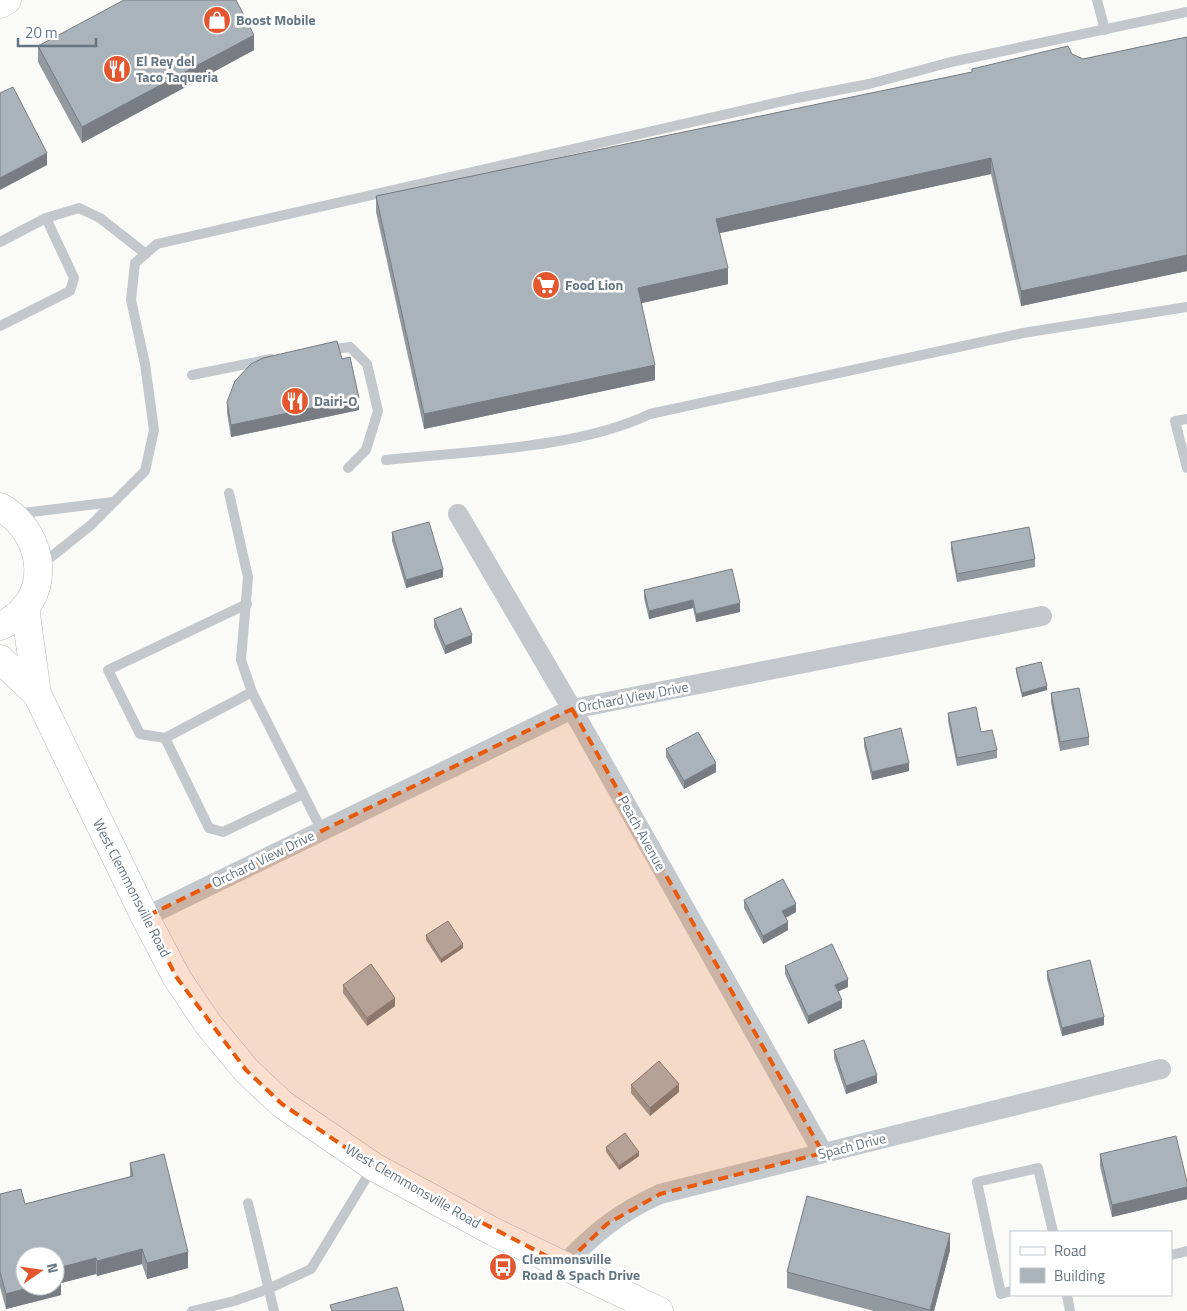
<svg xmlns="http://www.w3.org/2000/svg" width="1187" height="1311" viewBox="0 0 1187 1311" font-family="'Titillium Web',sans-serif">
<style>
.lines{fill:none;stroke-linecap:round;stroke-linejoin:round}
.secondary-casing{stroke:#b3babf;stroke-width:29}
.primary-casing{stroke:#b5babe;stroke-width:29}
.lane{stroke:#c3c8cc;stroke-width:10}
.street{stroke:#c3c8cc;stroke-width:20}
.secondary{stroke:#fff;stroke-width:28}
.primary{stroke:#fff;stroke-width:28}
.wall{fill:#929a9f}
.shaded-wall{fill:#777d82}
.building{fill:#aab3b9;stroke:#777d82}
.marked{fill:#e8590c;fill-opacity:0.2;stroke:#e8590c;stroke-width:4;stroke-dasharray:10 6;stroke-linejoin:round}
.labels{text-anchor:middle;stroke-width:5;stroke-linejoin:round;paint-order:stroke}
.poi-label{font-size:14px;font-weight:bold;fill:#657683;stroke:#fff;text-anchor:start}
.street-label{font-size:14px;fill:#657683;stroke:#fff}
</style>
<rect width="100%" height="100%" fill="#fafaf8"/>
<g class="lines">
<g class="secondary-casing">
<g id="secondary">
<path d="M0 507C48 534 54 603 0 626"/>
<path d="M25 607 37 694 145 917 177 978 208 1024 246 1070 282 1104 374 1167 494 1232 659 1311"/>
<path d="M0 659 37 694"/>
</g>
</g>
<g class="primary-casing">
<path id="primary" d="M0 4 7 0"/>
</g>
<g class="lane">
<path d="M1097 0 1105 30"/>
<path d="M0 242 46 218 79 208 100 218 146 254"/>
<path d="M0 326 70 291 74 278 46 218"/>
<path d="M327 350 350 347 367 364 378 411 366 450 348 468"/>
<path d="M192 375 271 359"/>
<path d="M1187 419 1175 421 1187 468"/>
<path d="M386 460C467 451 577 449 650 414L1023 333 1187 307"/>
<path d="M229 493 248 577 241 660 252 692 322 831"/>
<path d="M15 514 113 502"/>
<path d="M41 565 91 525 145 471 154 430 145 364 131 300 135 263 157 244 797 98 869 84 951 62 1187 12"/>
<path d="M247 604 108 670 140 734 165 738 209 828 223 832 303 794"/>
<path d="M165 738 252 692"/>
<path d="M248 1203 274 1311"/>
<path d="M1171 1255 1187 1251"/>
<path d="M1011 1291 1001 1294 977 1182 1038 1168 1053 1232"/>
<path d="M1067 1295 1070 1311"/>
<path d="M192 1311 234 1301 268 1289 311 1269 373 1167"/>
</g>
<g class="street">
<path d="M458 514 572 709 823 1153"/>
<path d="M145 917 572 709 1042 616"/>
<path d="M564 1265C594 1233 620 1212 660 1194L1161 1069"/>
</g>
<use href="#secondary" class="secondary"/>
<use href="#primary" class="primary"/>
</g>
<g class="wall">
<path d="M1187 37V271L1021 306 991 174 720 233 728 284 641 303 655 380 424 429 376 212V196L972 72V69L1072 54 1083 59Z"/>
<path d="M38 46 254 50 82 143 38 62Z"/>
<path d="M342 359 359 410 231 437 227 413V402Z"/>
<path d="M392 532 443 577 406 588 392 541Z"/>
<path d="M951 542 1035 559V567L957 582 951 550Z"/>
<path d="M644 590 740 612 696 622 693 608 649 619 644 598Z"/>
<path d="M434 619 472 643 445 654 434 627Z"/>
<path d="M1016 668 1047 690 1022 697 1016 672Z"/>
<path d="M1051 693 1089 737V745L1060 751 1051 702Z"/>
<path d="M948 713 981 732 997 750V758L957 766 948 721Z"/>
<path d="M864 738 909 771 872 780 864 746Z"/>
<path d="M666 749 716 772 684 789 666 757Z"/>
<path d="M744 900 796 912 786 918 788 930 763 944 744 908Z"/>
<path d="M426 935 463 948 441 963 426 940Z"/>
<path d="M785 966 848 987 838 991 842 1008 808 1024 785 974Z"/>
<path d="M1047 971 1104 1025 1062 1036 1047 979Z"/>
<path d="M343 985 395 1006 367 1026 343 993Z"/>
<path d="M834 1050 877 1083 846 1094 834 1058Z"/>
<path d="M631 1085 679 1092 650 1116 631 1093Z"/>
<path d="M606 1147 639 1156 619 1170 606 1152Z"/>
<path d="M1100 1154 1187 1182V1199L1112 1217 1100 1166Z"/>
<path d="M130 1163 188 1268 147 1279 142 1264 97 1276 96 1274 61 1283V1295L6 1309 0 1287V1194L25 1204 130 1177Z"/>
<path d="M950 1250 934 1311H874L787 1288V1272Z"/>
</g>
<g class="shaded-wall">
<path d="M254 35V50L82 143V127Z"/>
<path d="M47 153V165L0 190V178Z"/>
<path d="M991 158V174L716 234V219Z"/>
<path d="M1187 255V271L1021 306V291Z"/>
<path d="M728 268V284L638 304V288Z"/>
<path d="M655 365V380L424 429V414Z"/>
<path d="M359 398V410L231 437V425Z"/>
<path d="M443 569V577L406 588V580Z"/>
<path d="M693 600V608L649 619V611Z"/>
<path d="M740 603V612L696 622V614Z"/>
<path d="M472 635V643L445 654V646Z"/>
<path d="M1047 686V690L1022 697V693Z"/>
<path d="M716 763V772L684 789V781Z"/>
<path d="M909 763V771L872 780V772Z"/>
<path d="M796 904V912L782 919V911Z"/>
<path d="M788 922V930L763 944V936Z"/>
<path d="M463 944V948L441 963V959Z"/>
<path d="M848 979V987L835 993V985Z"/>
<path d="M395 998V1006L367 1026V1018Z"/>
<path d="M842 1000V1008L808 1024V1016Z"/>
<path d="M1104 1017V1025L1062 1036V1028Z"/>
<path d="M877 1075V1083L846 1094V1086Z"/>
<path d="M679 1084V1092L650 1116V1108Z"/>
<path d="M639 1152V1156L619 1170V1166Z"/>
<path d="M1187 1187V1199L1112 1217V1205Z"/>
<path d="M950 1234V1250L934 1311H930Z"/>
<path d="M142 1249V1264L97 1276V1261Z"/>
<path d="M188 1252V1268L147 1279V1263Z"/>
<path d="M96 1258V1274L61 1283V1295L6 1309V1294L35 1286H55V1281L58 1268Z"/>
</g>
<g class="building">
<path d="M124 0H236L254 35 82 127 38 46Z"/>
<path d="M1187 37V255L1021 291 991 158 716 219 728 268 638 288 655 365 424 414 376 196 972 72V69L1068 46 1072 54 1083 59Z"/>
<path d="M13 87 47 153 0 178V93Z"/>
<path d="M337 341 342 359 350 357 359 398 231 425 227 402 235 381 251 364 263 358Z"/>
<path d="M429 522 443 569 406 580 392 532Z"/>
<path d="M1029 527 1035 559 957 574 951 542Z"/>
<path d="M732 569 740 603 696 614 693 600 649 611 644 590Z"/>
<path d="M461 608 472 635 445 646 434 619Z"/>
<path d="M1041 662 1047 686 1022 693 1016 668Z"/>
<path d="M1079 688 1089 737 1060 742 1051 693Z"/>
<path d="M976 707 981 732 992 730 997 750 957 758 948 713Z"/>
<path d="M901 728 909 763 872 772 864 738Z"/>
<path d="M698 732 716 763 684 781 666 749Z"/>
<path d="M783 879 796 904 782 911 788 922 763 936 744 900Z"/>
<path d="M448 921 463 944 441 959 426 935Z"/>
<path d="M832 944 848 979 835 985 842 1000 808 1016 785 966Z"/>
<path d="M1090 960 1104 1017 1062 1028 1047 971Z"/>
<path d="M371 964 395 998 367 1018 343 985Z"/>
<path d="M864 1040 877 1075 846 1086 834 1050Z"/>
<path d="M659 1061 679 1084 650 1108 631 1085Z"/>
<path d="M625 1133 639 1152 619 1166 606 1147Z"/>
<path d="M1176 1136 1187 1182V1187L1112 1205 1100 1154Z"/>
<path d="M164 1154 188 1252 147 1263 142 1249 97 1261 96 1258 58 1268 61 1279 55 1281V1256H25V1286H35L6 1294 0 1272V1194L21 1189 25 1204 133 1176 130 1163Z"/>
<path d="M807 1196 950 1234 930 1310 787 1272Z"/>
<path d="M397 1287 404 1311H332L330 1305Z"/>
</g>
<path class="marked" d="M572 709 823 1153 660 1194 607 1224 564 1265 374 1167 282 1104 246 1070 177 978 145 917Z"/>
<defs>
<g id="shop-disc" transform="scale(1.4375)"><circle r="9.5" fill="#e4572e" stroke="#fff"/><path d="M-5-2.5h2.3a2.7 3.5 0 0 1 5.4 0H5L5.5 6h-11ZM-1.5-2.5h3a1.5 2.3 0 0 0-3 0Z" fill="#fff"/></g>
<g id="restaurant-disc" transform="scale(1.4375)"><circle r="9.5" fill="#e4572e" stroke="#fff"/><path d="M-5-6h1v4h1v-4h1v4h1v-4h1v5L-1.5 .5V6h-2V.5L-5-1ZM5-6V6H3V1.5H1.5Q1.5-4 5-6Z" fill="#fff"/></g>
<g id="supermarket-disc" transform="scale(1.4375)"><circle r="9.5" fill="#e4572e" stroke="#fff"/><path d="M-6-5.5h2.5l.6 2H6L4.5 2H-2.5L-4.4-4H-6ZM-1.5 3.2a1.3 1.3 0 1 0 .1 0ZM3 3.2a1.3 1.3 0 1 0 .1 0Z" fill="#fff"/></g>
<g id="bus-disc" transform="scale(1.4375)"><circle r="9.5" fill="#e4572e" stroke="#fff"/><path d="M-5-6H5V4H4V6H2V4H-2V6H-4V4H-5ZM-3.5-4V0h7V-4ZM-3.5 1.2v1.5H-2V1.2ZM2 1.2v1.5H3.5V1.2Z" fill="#fff"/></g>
</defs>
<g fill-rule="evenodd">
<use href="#shop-disc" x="217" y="20"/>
<use href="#restaurant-disc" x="117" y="69"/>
<use href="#supermarket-disc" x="546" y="285"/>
<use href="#restaurant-disc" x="295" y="401"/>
<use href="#bus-disc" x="503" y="1267"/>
</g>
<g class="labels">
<g class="poi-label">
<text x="236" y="25">Boost Mobile</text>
<text x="136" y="66">El Rey del<tspan x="136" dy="16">Taco Taqueria</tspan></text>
<text x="565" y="290">Food Lion</text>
<text x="314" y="406">Dairi-O</text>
<text x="522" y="1264">Clemmonsville<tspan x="522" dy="16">Road &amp; Spach Drive</tspan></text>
</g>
<g class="street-label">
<text transform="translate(633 697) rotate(-11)" y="5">Orchard View Drive</text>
<text transform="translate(642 833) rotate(61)" y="5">Peach Avenue</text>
<text transform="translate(263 859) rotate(-26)" y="5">Orchard View Drive</text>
<text transform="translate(132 888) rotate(63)" y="5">West Clemmonsville Road</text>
<text transform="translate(852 1146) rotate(-14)" y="5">Spach Drive</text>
<text transform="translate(413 1186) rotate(30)" y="5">West Clemmonsville Road</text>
</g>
</g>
<rect x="1010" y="1231" width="162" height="65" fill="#ffffff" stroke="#c1c8cd"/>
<rect x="1020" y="1247" width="25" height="8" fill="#ffffff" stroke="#c1c8cd"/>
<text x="1054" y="1256" font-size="15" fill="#657683">Road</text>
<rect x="1020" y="1268" width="25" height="15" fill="#aab3b9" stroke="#c1c8cd"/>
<text x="1054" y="1281" font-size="15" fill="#657683">Building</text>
<g transform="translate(40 1271) rotate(77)"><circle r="24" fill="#ffffff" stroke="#c1c8cd"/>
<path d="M0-4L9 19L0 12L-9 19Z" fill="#e4572e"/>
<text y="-8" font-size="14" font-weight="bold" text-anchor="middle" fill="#657683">N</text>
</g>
<path d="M18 38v8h78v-8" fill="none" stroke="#657683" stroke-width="2.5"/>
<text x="25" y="38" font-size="15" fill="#657683" stroke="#ffffff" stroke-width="4" paint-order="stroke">20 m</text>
</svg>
